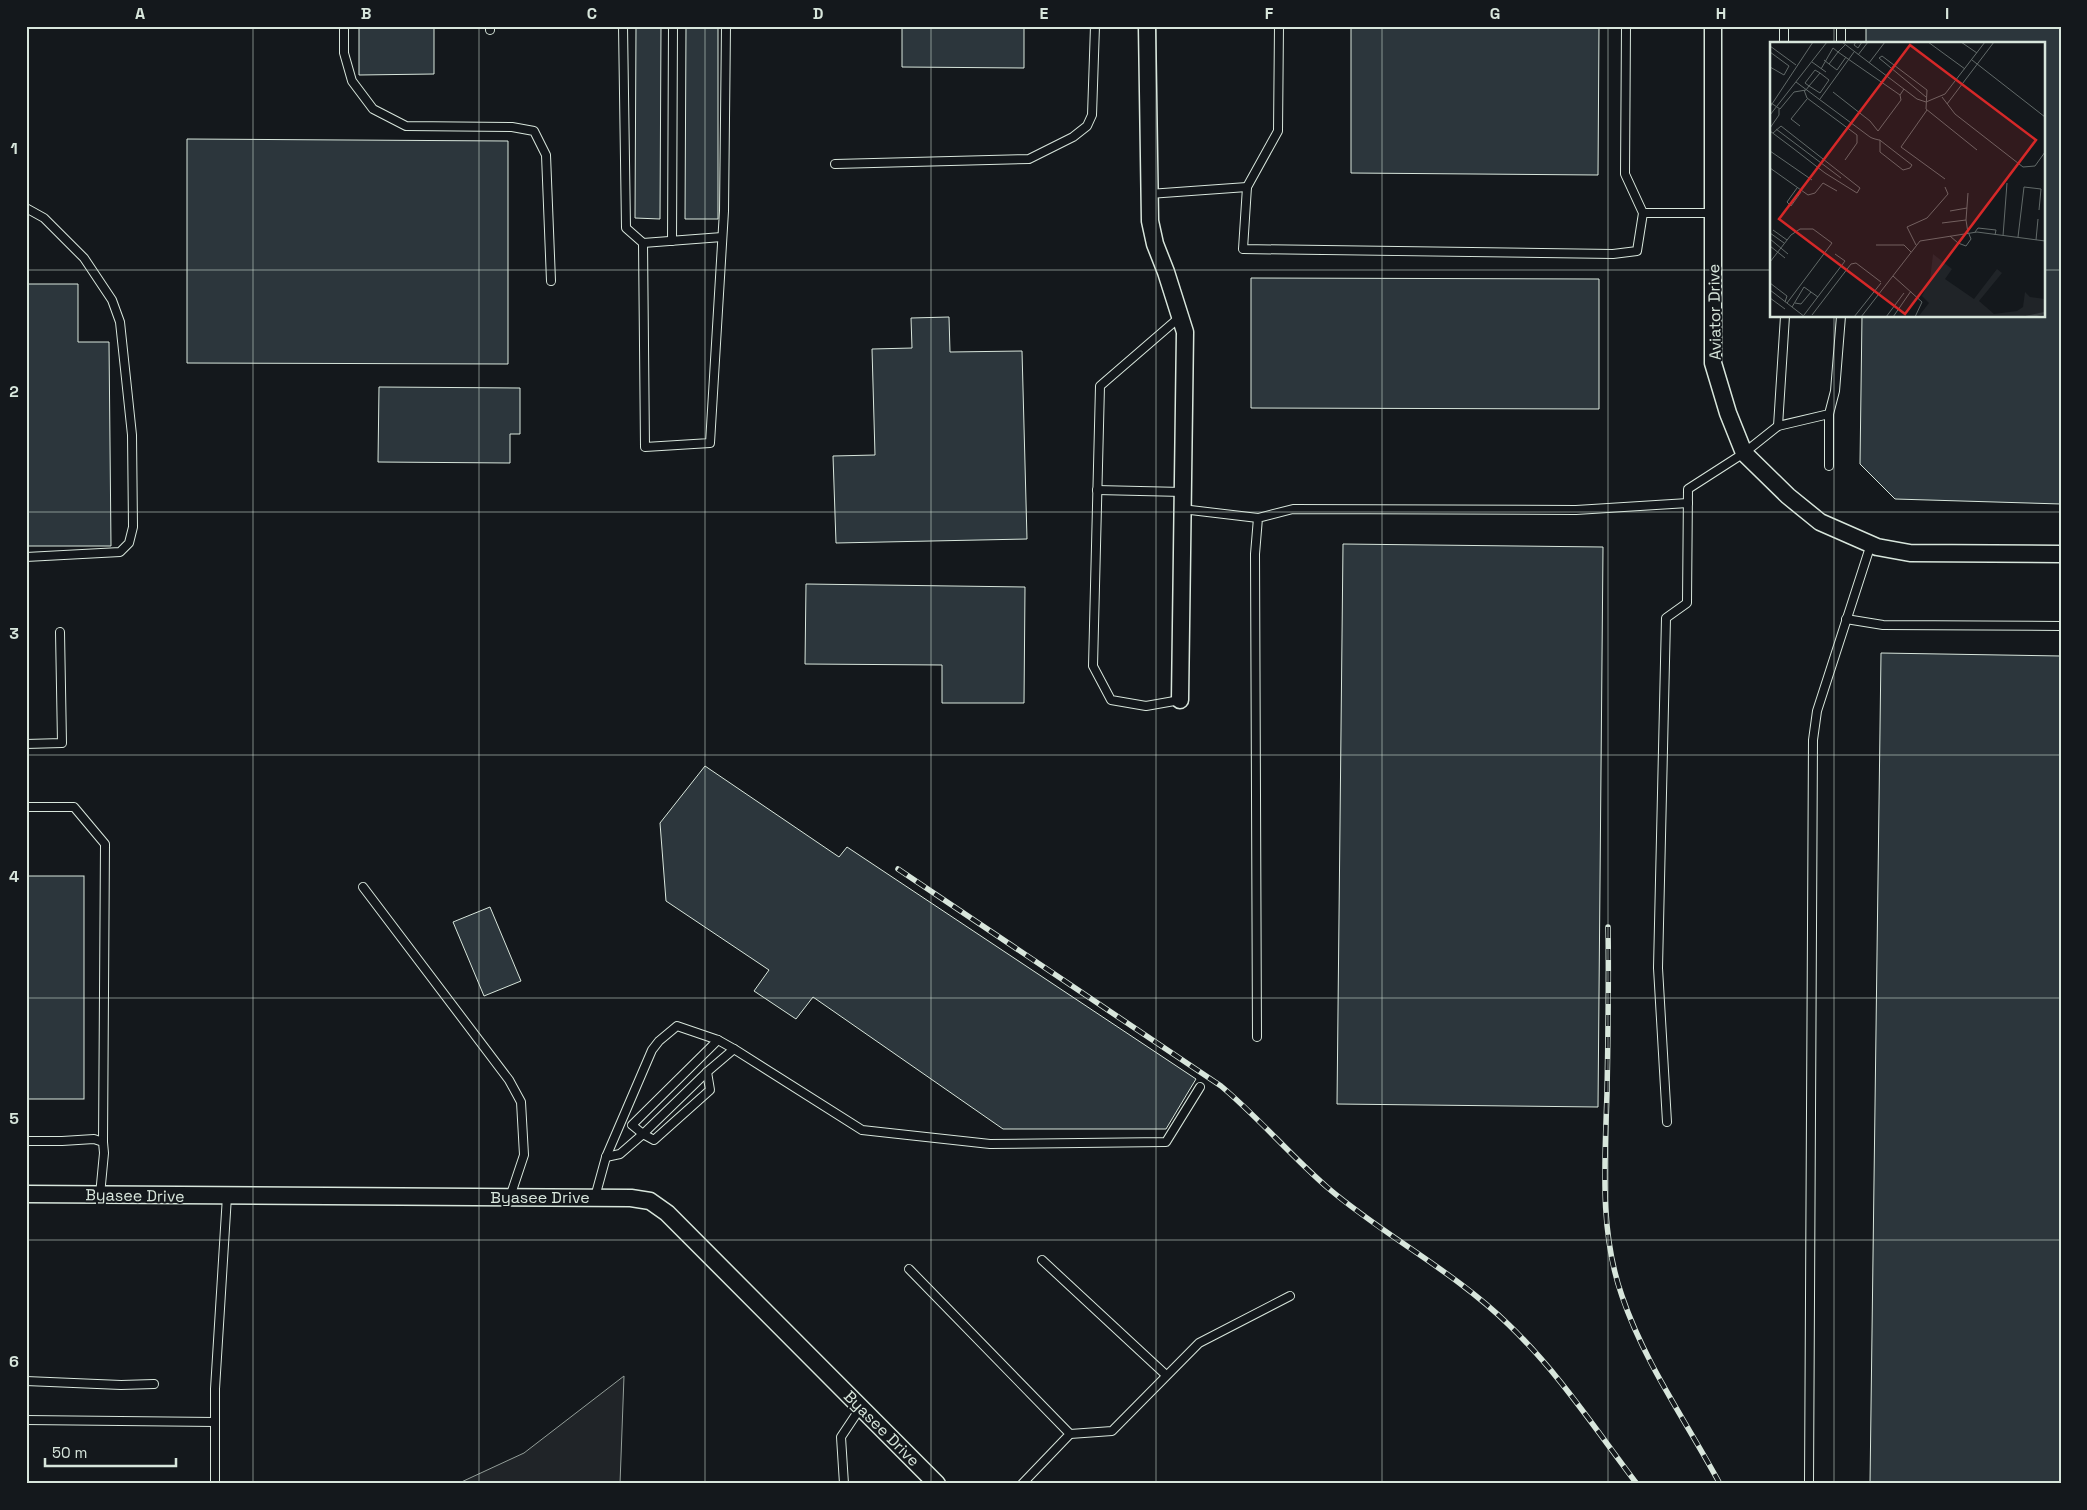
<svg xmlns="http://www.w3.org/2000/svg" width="2087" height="1510" viewBox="0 0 2087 1510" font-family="'Space Grotesk',sans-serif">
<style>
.green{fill:#202428;stroke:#939e99}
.building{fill:#2c363c;stroke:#d8e6dc}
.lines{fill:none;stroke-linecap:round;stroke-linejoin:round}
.lane-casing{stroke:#d8e6dc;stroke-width:10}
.street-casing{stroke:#d8e6dc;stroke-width:19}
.lane{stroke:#14181c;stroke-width:8}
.street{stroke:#14181c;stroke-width:16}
.rail-casing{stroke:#d8e6dc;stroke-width:5.5}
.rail{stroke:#14181c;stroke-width:4;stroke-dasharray:11;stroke-linecap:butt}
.grid{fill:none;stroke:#d8e6dc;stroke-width:1;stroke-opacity:0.55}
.labels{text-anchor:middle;stroke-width:4;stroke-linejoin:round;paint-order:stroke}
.street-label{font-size:16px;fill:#d8e6dc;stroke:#14181c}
.inset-river{fill:none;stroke:#363b3e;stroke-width:2.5}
.inset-road{fill:none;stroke:#626a69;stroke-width:1}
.view{fill:#d62828;fill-opacity:0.15;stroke:#d62828;stroke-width:2.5}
.inset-edge{fill:none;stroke:#d8e6dc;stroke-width:2.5}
.neatline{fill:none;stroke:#d8e6dc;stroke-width:2}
.grid-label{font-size:16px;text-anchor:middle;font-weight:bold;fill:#d8e6dc}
</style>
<rect width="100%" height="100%" fill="#14181c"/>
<path class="green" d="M624 1376 620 1484H457L524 1453Z"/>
<g class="building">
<path d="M359 26H434V74L359 75Z"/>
<path d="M636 26H661L660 219 635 218Z"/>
<path d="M686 26H718V219H685Z"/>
<path d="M902 26H1024V68L902 67Z"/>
<path d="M1351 26H1599L1598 175 1351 173Z"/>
<path d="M1866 26H2061V504L1895 499 1860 464 1862 316H2043V44H1866Z"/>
<path d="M187 139 508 141V364L187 363Z"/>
<path d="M1251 278 1599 279V409L1251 408Z"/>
<path d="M26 284H78V342H109L111 546H26Z"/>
<path d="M949 317 950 352 1022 351 1027 539 836 543 833 456 875 455 872 349 912 348 911 318Z"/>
<path d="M379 387 520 388V434H510V463L378 462Z"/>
<path d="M1343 544 1603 547 1598 1107 1337 1104Z"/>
<path d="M806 584 1025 587 1024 703H942V665L805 664Z"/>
<path d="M1881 653 2061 656V1484H1870Z"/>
<path d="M705 766 839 857 847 847 1196 1079 1166 1129H1003L813 997 796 1019 754 991 769 970 666 901 660 823Z"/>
<rect x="26" y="876" width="58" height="223"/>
<path d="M490 907 521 981 484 996 453 922Z"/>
</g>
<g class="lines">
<g class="lane-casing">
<g id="lane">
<path d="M344 26V53L352 81 373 109 406 126 512 127 534 131 546 155 551 281"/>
<path d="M490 26V30"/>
<path d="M623 26 626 228 643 243 722 237"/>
<path d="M1279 26 1278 131 1247 187 1243 249 1613 254 1637 251 1643 213 1625 174 1626 26"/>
<path d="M1784 26V44"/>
<path d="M1841 26V44"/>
<path d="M835 164 1029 159 1073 137 1087 126 1092 115 1095 26"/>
<path d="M1149 194 1247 187"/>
<path d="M26 208 44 218 84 258 112 300 120 322 132 435 133 527 129 543 120 552 26 557"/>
<path d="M1643 213H1713"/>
<path d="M672 241 673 26"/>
<path d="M643 243 645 447 710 443 724 211 726 26"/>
<path d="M1829 414V466"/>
<path d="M1778 426 1785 316"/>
<path d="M1097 490 1183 492"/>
<path d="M1182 509 1258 518"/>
<path d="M1846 619 1883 625 2061 626"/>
<path d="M1180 700 1146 706 1111 700 1093 666 1100 386 1181 316"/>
<path d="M26 744 62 743 60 632"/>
<path d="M26 807H74L105 844 103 1142"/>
<path d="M363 887 509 1080 521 1102 524 1155 510 1197"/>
<path d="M1257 1037 1255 554 1258 518 1293 509 1576 510 1688 503"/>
<path d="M718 1040 632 1125 643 1134 707 1072 734 1049"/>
<path d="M1667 1122 1658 968 1666 618 1687 603 1688 489 1744 453 1778 426 1829 414 1835 391 1841 316"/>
<path d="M26 1141H62L94 1139 103 1142 104 1153 100 1195"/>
<path d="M606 1157 620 1154 643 1134 654 1140 710 1090 707 1072"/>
<path d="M595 1197 606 1157 652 1050 659 1041 677 1026 718 1040 734 1049 862 1130 990 1144 1166 1142 1200 1087"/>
<path d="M1042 1260 1166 1375"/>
<path d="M909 1269 1070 1434 1022 1484"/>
<path d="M26 1381 121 1385 154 1384"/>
<path d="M26 1420 215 1422"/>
<path d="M1070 1434 1112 1431 1199 1343 1290 1296"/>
<path d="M215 1484V1389L227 1196"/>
<path d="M844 1484 841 1437 861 1407"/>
<path d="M1809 1484 1813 740 1817 711 1871 544"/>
</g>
</g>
<g class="street-casing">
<g id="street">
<path d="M1147 26 1150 221 1155 244 1166 272 1185 332 1180 700"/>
<path d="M1713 26V363L1728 413 1744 453 1788 496 1820 522 1877 547 1910 553 2061 554"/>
<path d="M26 1194 631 1198 650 1201 667 1213 937 1484"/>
</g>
</g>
<use href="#lane" class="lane"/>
<use href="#street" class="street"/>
<g class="rail-casing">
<g id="rail">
<path d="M898 869 1221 1086C1259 1118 1291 1156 1328 1188 1386 1237 1455 1272 1509 1325 1558 1372 1596 1430 1637 1484"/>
<path d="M1608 927C1609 982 1608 1038 1607 1093 1605 1161 1599 1231 1622 1296 1645 1364 1686 1421 1720 1484"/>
</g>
</g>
<use href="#rail" class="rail"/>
</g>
<path class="grid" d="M253 26V1484M479 26V1484M705 26V1484M931 26V1484M1156 26V1484M1382 26V1484M1608 26V1484M1834 26V44M26 270H1771M2043 270H2061M1834 316V1484M26 512H2061M26 755H2061M26 998H2061M26 1240H2061"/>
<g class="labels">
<g class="street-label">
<text transform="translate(1714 312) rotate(-91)" y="6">Aviator Drive</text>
<text transform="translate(135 1195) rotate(1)" y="6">Byasee Drive</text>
<text x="540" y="1203">Byasee Drive</text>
<text transform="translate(882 1428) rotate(45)" y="6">Byasee Drive</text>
</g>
</g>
<g transform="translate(1770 42)">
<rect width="275" height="275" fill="#14181c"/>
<path d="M163 212 182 227 175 237 204 257 227 227 232 231 209 259 224 272 247 269 253 265 255 250 260 255 275 257V270L248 275H148L159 261 152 254 160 238Z" fill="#202428"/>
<path class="inset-river" d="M256 275 275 271"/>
<path class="inset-road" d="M72 0 147 57 156 60 175 52 215 0M86 0 84 3 88 6 92 0M158 0 195 27M191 0 207 11M0 4 26 23M0 10 19 24 14 33M88 13 98 0M54 18 59 22 68 10 130 53M202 18 275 75M42 20 56 30M99 21 115 0M59 22 67 28 76 15M0 25 14 33M51 27 63 6 68 10 75 3M26 40 100 95 102 96 105 97 109 98H110L111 99 142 123 140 126 133 128 110 110V98M34 48 37 56 87 93V101L75 118M63 50 100 79 108 89 131 58 130 53 134 47M156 55 109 16 112 14 157 48 156 67 207 108M172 55 185 72 253 125 265 124 275 110M50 57 84 10M1 61 10 67 24 50 36 48 39 44 50 31 59 38 50 51 39 44 35 41 45 28 50 31M177 62 224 0M0 65 43 0M157 68 131 105 175 137M0 73 57 0M30 84 21 77 37 57M0 86 9 73V67M6 87 71 136M0 89 24 107 55 131 87 151 90 146 11 84 3 91M0 109 42 138M0 126 38 153 45 151 53 141 67 149M27 146 17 160 21 164 31 150M180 169 197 166M196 178 198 151M172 181 196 178 198 191M3 188 17 198M205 190 208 186 226 188 225 193M0 191 14 201M180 194 188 201 196 204 201 197 199 192M233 194 237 141M248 195 254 145 271 147 269 168M0 197 18 212M266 198 268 177M106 203H134L141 210M146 203 137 185 157 176 178 152 175 145M0 204 15 216M0 220 21 193 30 187H43L62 201 17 261M123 234 152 260 145 275M0 241 17 254 15 260M0 248 35 275M0 256 15 267M25 261 31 262 41 250M22 265 34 245 48 255M34 273 75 219 65 212M42 273 81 222 86 221 111 240M84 275 111 241M91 275 150 199 207 190 275 199M116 275 134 251M123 275 141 249"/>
<path class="view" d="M140 3 266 98 135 272 9 177Z"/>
<rect width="275" height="275" class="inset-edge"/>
</g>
<rect width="2087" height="1510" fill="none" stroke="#14181c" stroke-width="55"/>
<path d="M45 1458v8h131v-8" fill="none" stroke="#d8e6dc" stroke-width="2.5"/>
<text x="52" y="1458" font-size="15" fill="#d8e6dc" stroke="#14181c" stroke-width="4" paint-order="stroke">50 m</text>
<rect x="28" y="28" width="2032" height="1454" class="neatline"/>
<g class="grid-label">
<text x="140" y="19">A</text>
<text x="366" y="19">B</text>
<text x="592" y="19">C</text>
<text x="818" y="19">D</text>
<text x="1044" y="19">E</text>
<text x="1269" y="19">F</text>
<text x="1495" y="19">G</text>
<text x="1721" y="19">H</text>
<text x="1947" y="19">I</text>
<text x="14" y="154">1</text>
<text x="14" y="397">2</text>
<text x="14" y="639">3</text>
<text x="14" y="882">4</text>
<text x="14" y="1124">5</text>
<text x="14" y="1367">6</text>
</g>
</svg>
